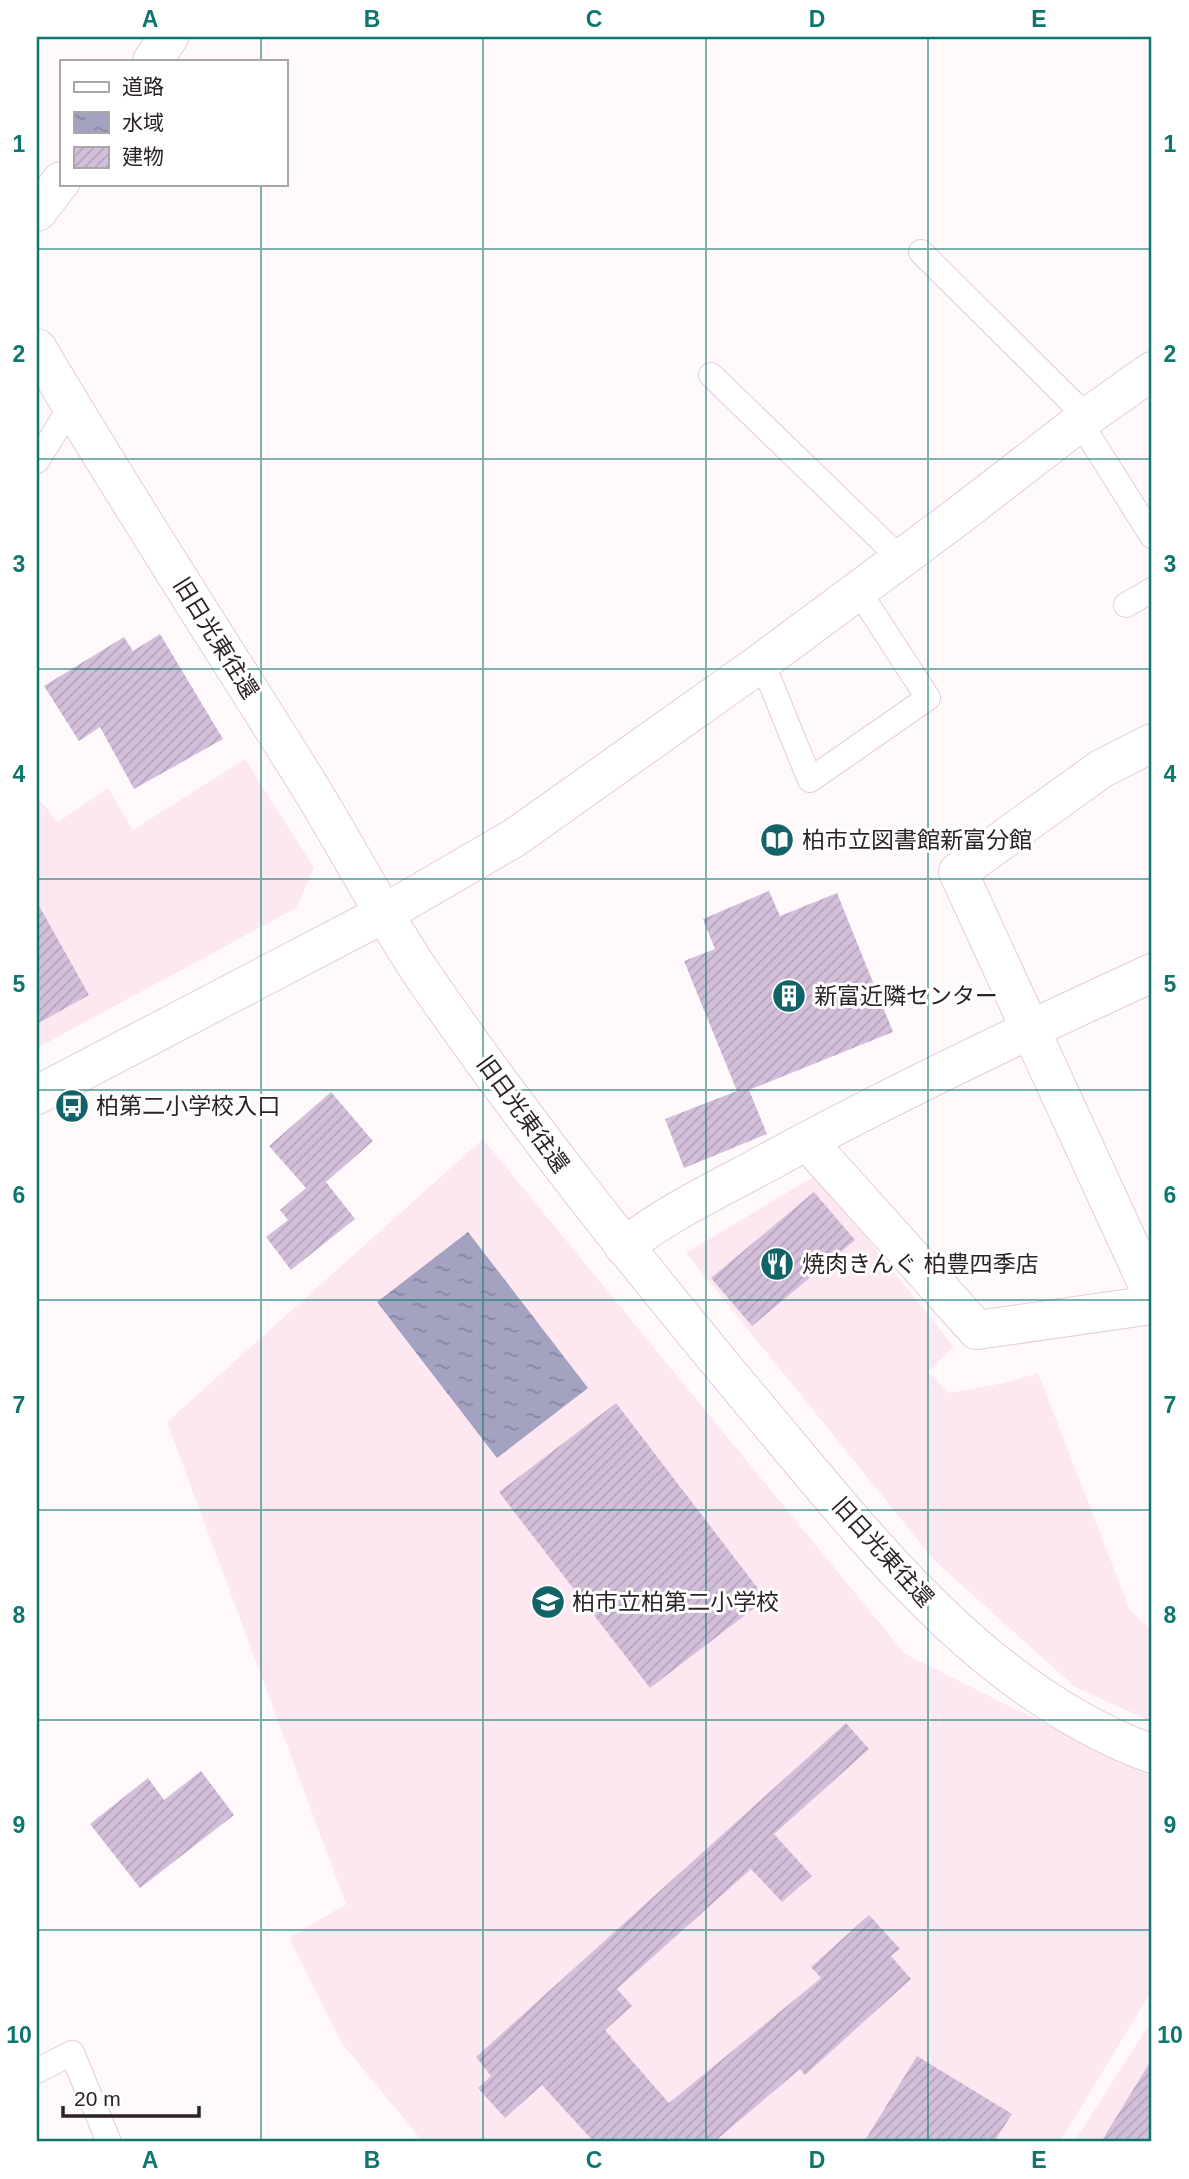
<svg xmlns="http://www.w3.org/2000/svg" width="1189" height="2179" viewBox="0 0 1189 2179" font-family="Arial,'Noto Sans JP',sans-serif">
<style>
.built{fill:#fde8f2}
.water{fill:url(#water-ripples)}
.building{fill:url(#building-hatch)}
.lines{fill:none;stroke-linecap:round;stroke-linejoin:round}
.service-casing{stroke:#e5cbd8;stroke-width:26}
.minor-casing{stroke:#e5cbd8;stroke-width:40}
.tertiary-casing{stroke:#e5cbd8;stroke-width:40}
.service{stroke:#fff;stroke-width:24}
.minor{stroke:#fff;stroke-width:38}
.tertiary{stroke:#fff;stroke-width:38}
.grid{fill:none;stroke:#0f766e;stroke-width:2;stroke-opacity:0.55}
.labels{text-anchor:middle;stroke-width:6;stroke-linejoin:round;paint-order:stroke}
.street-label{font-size:23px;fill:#2c2227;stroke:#fff}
.poi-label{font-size:23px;fill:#2c2227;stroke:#fff;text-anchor:start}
.neatline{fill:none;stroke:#0f766e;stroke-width:2.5}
.grid-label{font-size:23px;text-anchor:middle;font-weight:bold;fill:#0f766e}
</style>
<defs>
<pattern id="water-ripples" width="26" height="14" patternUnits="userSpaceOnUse" patternTransform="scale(1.75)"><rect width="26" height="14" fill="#a4a2c1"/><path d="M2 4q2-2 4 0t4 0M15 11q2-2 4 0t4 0" fill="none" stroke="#86849d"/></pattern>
<pattern id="building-hatch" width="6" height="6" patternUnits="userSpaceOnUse" patternTransform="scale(1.75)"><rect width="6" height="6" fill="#d3bfda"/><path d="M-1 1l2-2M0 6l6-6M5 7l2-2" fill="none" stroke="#b5a4bb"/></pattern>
</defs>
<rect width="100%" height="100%" fill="#fff9fc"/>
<g class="built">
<path d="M245 759 314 868 296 908 37 1048V797L58 822 108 788 133 830Z"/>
<path d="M483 1139 905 1654 1152 1777V1990L1060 2142H423L341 2042 289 1938 346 1904 167 1422Z"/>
<path d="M816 1175 954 1347 928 1372 949 1393 1004 1383 1038 1373 1130 1610 1152 1631V1722L1075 1687 935 1561 686 1253Z"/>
<path d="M1152 2020V2142H1074Z"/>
</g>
<path class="water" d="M468 1232 588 1388 497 1458 377 1302Z"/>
<g class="building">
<path d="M160 634 223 739 134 789 100 727 79 741 44 686 124 637 133 651Z"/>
<path d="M769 891 780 916 837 893 893 1032 749 1090 767 1134 684 1168 665 1119 737 1091 684 961 715 949 703 919Z"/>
<path d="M37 902 89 995 37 1024Z"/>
<path d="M331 1092 373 1141 326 1182 355 1219 291 1270 266 1237 288 1220 280 1210 306 1188 269 1146Z"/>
<path d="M814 1192 855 1240 752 1326 711 1278Z"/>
<path d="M616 1403 766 1599 650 1688 499 1492Z"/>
<path d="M846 1723 869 1749 774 1834 812 1876 782 1902 751 1869 617 1989 632 2006 605 2030 669 2103 821 1978 811 1967 869 1915 900 1949 891 1956 911 1979 805 2075 800 2069 714 2142H594L542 2085 505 2118 478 2088 491 2076 476 2057Z"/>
<path d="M201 1771 234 1815 140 1888 90 1824 148 1778 164 1800Z"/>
<path d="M917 2056 1012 2114 994 2142H864Z"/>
<path d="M1152 2059V2142H1101Z"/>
</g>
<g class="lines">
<g class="service-casing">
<g id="service">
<path d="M921 252 1087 417"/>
<path d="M711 375 900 558"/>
<path d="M1080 422 1152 536"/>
<path d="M37 461 71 406"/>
<path d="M1126 605 1152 590"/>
<path d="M762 662 810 780 928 698 858 590"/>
<path d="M37 2071 72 2053 109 2142"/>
</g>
</g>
<g class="minor-casing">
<g id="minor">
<path d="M152 61 169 37"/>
<path d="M37 212 61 181"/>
<path d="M957 517 1080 422 1152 371"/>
<path d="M1152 743 1101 769 958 872 1152 1294"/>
<path d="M807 1141 977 1330 1152 1305"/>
<path d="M624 1247C668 1212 721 1188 770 1161 895 1093 1023 1032 1152 973"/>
</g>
</g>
<g class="tertiary-casing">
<g id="tertiary">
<path d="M37 348C122 492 213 632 302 774 344 841 380 912 424 977 526 1125 638 1265 753 1403 866 1537 982 1692 1152 1754"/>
<path d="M37 1095 385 913 514 838 762 662 957 517"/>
</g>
</g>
<use href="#service" class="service"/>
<use href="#minor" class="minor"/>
<use href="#tertiary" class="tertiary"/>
</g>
<path class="grid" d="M261 37V61M483 37V2142M706 37V2142M928 37V2142M261 184V2142M37 249H1152M37 459H1152M37 669H1152M37 879H1152M37 1090H1152M37 1300H1152M37 1510H1152M37 1720H1152M37 1930H1152"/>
<defs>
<g id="library-disc" transform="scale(1.75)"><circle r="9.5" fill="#126367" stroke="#fff"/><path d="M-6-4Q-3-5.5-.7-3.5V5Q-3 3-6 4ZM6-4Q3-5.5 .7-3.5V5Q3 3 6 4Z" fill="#fff"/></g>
<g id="building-disc" transform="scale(1.75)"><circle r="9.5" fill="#126367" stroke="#fff"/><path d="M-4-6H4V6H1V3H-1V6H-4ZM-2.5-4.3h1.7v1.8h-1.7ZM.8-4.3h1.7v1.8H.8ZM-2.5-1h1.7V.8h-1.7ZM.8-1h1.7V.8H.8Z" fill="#fff"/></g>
<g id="bus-disc" transform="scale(1.75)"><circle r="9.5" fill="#126367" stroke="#fff"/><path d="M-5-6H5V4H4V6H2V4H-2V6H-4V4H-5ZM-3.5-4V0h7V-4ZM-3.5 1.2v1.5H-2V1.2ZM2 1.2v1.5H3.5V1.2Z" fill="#fff"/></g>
<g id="restaurant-disc" transform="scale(1.75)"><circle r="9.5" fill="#126367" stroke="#fff"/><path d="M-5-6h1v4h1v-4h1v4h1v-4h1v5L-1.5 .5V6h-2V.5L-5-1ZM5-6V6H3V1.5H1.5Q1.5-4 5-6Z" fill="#fff"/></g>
<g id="school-disc" transform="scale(1.75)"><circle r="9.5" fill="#126367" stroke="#fff"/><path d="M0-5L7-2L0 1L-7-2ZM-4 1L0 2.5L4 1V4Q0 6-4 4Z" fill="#fff"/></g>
</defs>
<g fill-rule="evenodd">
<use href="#library-disc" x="777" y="840"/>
<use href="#building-disc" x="789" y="996"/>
<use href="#bus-disc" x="72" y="1106"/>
<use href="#restaurant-disc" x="777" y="1264"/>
<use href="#school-disc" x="548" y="1602"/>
</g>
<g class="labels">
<g class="street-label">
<text transform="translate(216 638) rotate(58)" y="8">旧日光東往還</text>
<text transform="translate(523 1114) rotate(54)" y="8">旧日光東往還</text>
<text transform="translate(883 1552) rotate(48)" y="8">旧日光東往還</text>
</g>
<g class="poi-label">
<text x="802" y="848">柏市立図書館新富分館</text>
<text x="814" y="1004">新富近隣センター</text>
<text x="96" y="1114">柏第二小学校入口</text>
<text x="802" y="1272">焼肉きんぐ 柏豊四季店</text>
<text x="572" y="1610">柏市立柏第二小学校</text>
</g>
</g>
<rect width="1189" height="2179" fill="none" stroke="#ffffff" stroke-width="77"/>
<rect x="60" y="60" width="228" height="126" fill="#ffffff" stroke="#aba7a9" stroke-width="2"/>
<rect x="74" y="82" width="35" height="10" fill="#ffffff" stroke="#aba7a9" stroke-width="2"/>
<text x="122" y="94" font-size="21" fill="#2c2227">道路</text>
<rect x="74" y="112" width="35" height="21" fill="url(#water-ripples)" stroke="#aba7a9" stroke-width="2"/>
<text x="122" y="130" font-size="21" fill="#2c2227">水域</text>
<rect x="74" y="147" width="35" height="21" fill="url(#building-hatch)" stroke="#aba7a9" stroke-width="2"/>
<text x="122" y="164" font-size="21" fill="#2c2227">建物</text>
<path d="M63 2106v10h136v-10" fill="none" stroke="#2c2227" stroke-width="3.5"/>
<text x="74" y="2106" font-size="21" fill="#2c2227" stroke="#ffffff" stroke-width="5" paint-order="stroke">20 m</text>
<rect x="38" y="38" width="1112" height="2102" class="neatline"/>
<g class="grid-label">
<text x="150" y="27">A</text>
<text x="372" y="27">B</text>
<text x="594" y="27">C</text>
<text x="817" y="27">D</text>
<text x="1039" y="27">E</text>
<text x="19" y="152">1</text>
<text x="1170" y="152">1</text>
<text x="19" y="362">2</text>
<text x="1170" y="362">2</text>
<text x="19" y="572">3</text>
<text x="1170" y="572">3</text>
<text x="19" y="782">4</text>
<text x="1170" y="782">4</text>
<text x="19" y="992">5</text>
<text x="1170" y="992">5</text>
<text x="19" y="1203">6</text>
<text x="1170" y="1203">6</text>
<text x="19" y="1413">7</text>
<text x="1170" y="1413">7</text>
<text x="19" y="1623">8</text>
<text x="1170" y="1623">8</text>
<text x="19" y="1833">9</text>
<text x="1170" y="1833">9</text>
<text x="19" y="2043">10</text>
<text x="1170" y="2043">10</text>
<text x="150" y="2168">A</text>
<text x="372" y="2168">B</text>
<text x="594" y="2168">C</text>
<text x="817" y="2168">D</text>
<text x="1039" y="2168">E</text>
</g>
</svg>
